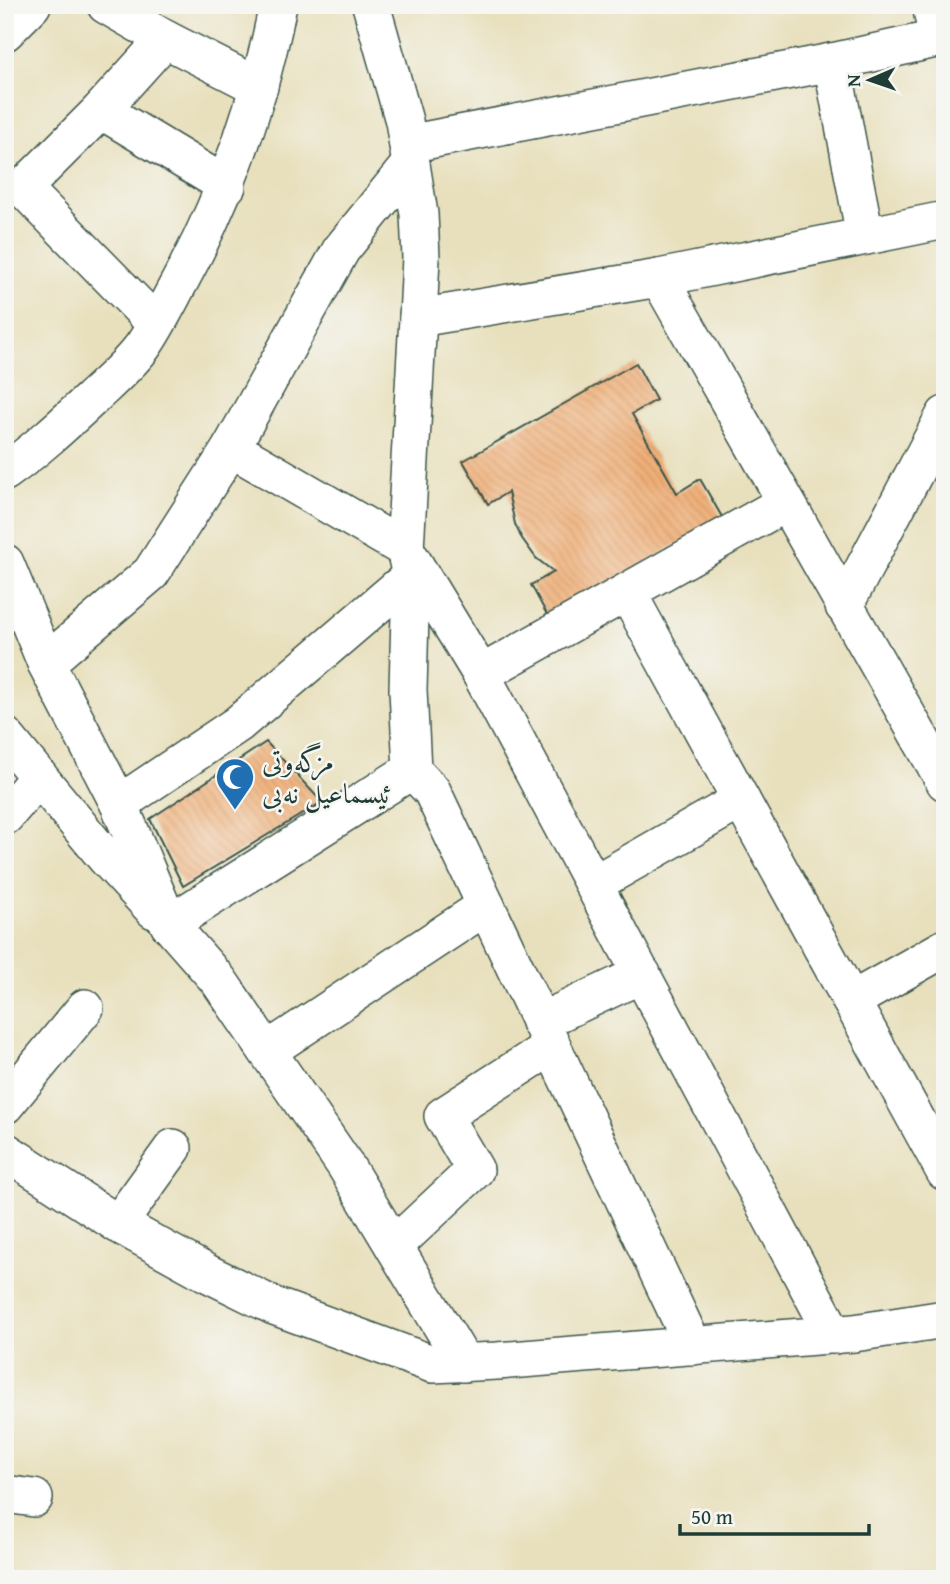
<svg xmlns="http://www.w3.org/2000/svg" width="950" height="1584" viewBox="0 0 950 1584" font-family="'Gentium Book Plus',Amiri,serif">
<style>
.building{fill:url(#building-back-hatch)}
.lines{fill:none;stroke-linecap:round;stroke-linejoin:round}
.minor-casing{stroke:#3d5549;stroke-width:40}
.minor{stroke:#fff;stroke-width:37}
.labels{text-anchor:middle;stroke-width:5;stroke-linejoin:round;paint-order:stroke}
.poi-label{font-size:28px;fill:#1f3d34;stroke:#f6f6f2;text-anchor:start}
</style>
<defs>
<pattern id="building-back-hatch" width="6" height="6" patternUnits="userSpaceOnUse" patternTransform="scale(1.75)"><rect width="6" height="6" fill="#f0af77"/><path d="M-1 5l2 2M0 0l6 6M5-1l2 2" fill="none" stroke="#cd9768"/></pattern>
</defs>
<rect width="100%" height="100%" fill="#f6f6f2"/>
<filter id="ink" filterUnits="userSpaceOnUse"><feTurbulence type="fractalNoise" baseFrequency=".0143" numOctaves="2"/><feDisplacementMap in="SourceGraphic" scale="14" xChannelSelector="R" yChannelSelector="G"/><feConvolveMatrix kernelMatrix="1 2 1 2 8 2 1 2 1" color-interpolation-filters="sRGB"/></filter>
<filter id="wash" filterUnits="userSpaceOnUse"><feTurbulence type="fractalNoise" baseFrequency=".00686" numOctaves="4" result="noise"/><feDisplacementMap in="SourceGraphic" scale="28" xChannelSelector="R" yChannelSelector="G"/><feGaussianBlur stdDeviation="1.57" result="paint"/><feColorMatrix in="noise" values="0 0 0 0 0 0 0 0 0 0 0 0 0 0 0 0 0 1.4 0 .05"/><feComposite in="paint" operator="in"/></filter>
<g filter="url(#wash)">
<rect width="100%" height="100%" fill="#e8e0bd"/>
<g id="blocks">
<g class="building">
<path d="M636 363 656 400 632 414 677 493 700 479 722 517 550 620 531 585 554 572 536 558 521 537 515 524 508 492 488 504 463 461Z"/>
<path d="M266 742 322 802 183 886 150 819Z"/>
</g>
</g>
</g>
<g filter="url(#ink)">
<use href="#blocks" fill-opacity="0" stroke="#3d5549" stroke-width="2"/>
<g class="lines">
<g class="minor-casing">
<g id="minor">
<path d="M106 5 165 39"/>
<path d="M371 5 404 121 419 214 421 258 418 318 405 549 411 576 408 690 412 770 432 791 693 1346"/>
<path d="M931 5 938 39"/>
<path d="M5 32 32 5"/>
<path d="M832 62 865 236"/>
<path d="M101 110 227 186"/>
<path d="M408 144 832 62 945 37"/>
<path d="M659 278 945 782"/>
<path d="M418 318 659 278 945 220"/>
<path d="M156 324 23 188 101 110 165 39 259 87"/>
<path d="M231 448 405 549 481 674 834 1335"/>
<path d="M5 472C36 450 63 425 91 399 109 382 128 366 143 346 157 326 168 303 180 281 227 194 259 102 278 5"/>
<path d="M5 563 46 663 119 804 169 924 219 981 345 1165 464 1363"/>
<path d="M627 592 945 1172"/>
<path d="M844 606 945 415"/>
<path d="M46 663 151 573 231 448 341 250 411 163"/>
<path d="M481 674 785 503"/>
<path d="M5 736 106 858 154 910"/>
<path d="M119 804 238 724 411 576"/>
<path d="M5 816 39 777"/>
<path d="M594 884 741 800"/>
<path d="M169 924 412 770"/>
<path d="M851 1001 945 948"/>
<path d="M540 1022 642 974"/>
<path d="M267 1051 486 906"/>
<path d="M5 1105 85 1008"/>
<path d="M5 1151 118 1224 207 1273 274 1306 432 1364 497 1361 854 1333 945 1319"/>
<path d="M118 1224 173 1148"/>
<path d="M394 1246 475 1170 443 1116 552 1046"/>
<path d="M5 1494 34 1498"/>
</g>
</g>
<use href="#minor" class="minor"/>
</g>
</g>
<defs>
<g id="mosque-pin" transform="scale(2.0125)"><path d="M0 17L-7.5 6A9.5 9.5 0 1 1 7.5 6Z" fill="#1f6fb2" stroke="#f6f6f2"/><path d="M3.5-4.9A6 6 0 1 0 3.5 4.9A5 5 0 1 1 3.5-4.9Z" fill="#fff"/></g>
</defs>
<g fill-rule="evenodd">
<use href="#mosque-pin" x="235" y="777"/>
</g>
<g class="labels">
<g class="poi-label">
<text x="262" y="771">مزگەوتی<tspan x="262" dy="32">ئیسماعیل نەبی</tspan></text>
</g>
</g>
<rect width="950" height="1584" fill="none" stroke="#f6f6f2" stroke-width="28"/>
<g transform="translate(870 80) rotate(268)" stroke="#f6f6f2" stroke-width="5" paint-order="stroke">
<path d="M0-5L12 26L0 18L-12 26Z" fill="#1f3d34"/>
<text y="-10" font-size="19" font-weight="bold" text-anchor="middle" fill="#1f3d34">N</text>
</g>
<path d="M680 1524v10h189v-10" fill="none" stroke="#1f3d34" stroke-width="3.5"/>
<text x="691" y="1524" font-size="21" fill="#1f3d34" stroke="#f6f6f2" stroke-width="5" paint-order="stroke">50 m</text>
</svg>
